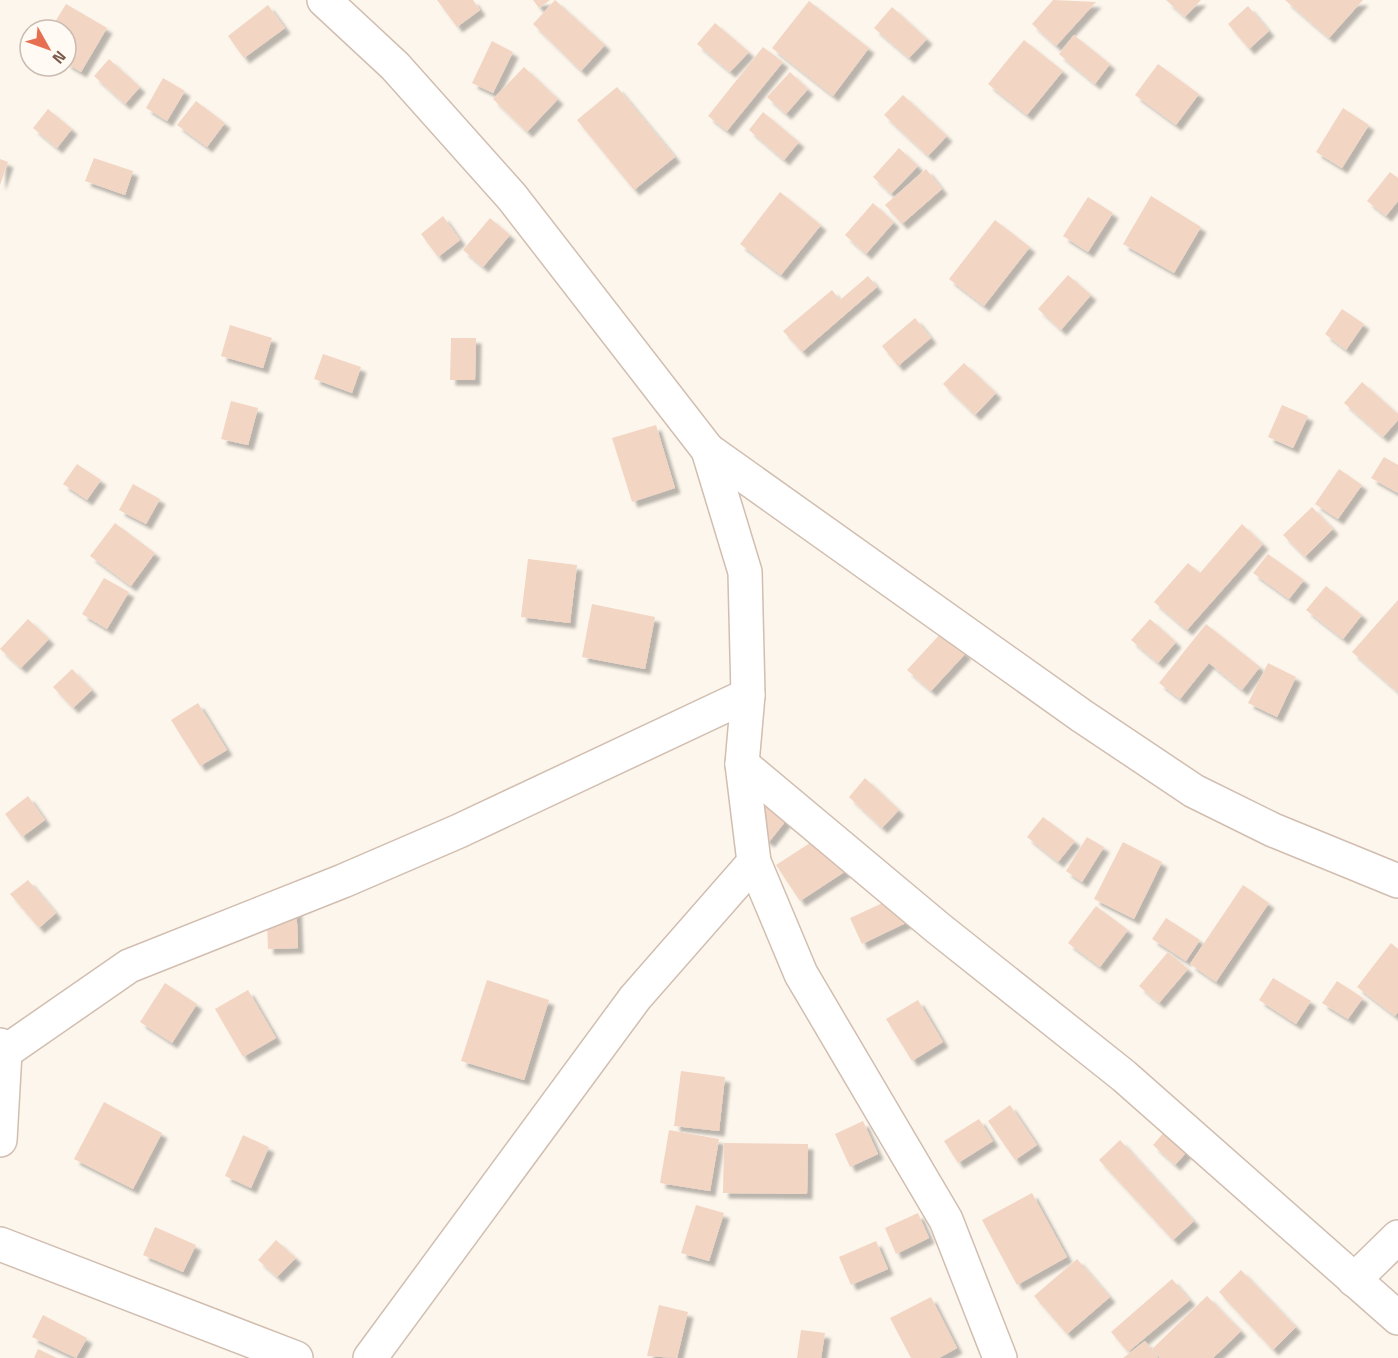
<svg xmlns="http://www.w3.org/2000/svg" width="1398" height="1358" viewBox="0 0 1398 1358" font-family="'Titillium Web',sans-serif">
<style>
.building{fill:#f3d5c3;filter:url(#shadow)}
.lines{fill:none;stroke-linecap:round;stroke-linejoin:round}
.minor-casing{stroke:#d1beb0;stroke-width:36}
.minor{stroke:#fff;stroke-width:33}
</style>
<defs>
<filter id="shadow"><feDropShadow dx="5.5" dy="5.5" stdDeviation="1.5" flood-color="#0004"/></filter>
</defs>
<rect width="100%" height="100%" fill="#fdf6ec"/>
<g class="building">
<path d="M437 0H473L480 10 457 27Z"/>
<path d="M533 0H550L539 8Z"/>
<path d="M555 0 605 45 581 71 533 24Z"/>
<path d="M1053 0 1096 2 1056 46 1032 24Z"/>
<path d="M1166 0H1201L1185 17Z"/>
<path d="M1285 0H1363L1329 38Z"/>
<path d="M809 1 869 48 833 96 772 48Z"/>
<path d="M66 4 107 28 81 72 66 63V30H50Z"/>
<path d="M268 5 285 28 244 58 228 36Z"/>
<path d="M1248 6 1269 31 1249 49 1228 24Z"/>
<path d="M892 7 927 39 909 58 874 28Z"/>
<path d="M715 23 749 52 730 72 697 44Z"/>
<path d="M1074 35 1110 64 1095 84 1059 54Z"/>
<path d="M1024 40 1063 71 1027 115 988 84Z"/>
<path d="M492 41 513 52 493 93 472 83Z"/>
<path d="M763 47 783 62 727 131 708 116Z"/>
<path d="M109 59 140 87 125 104 94 76Z"/>
<path d="M1158 64 1199 94 1176 125 1135 95Z"/>
<path d="M524 67 558 99 527 132 493 99Z"/>
<path d="M790 72 808 89 786 114 767 97Z"/>
<path d="M163 78 185 91 167 121 146 108Z"/>
<path d="M617 87 675 157 634 190 577 120Z"/>
<path d="M903 95 947 136 928 156 884 115Z"/>
<path d="M196 101 225 123 207 147 177 125Z"/>
<path d="M1343 108 1369 125 1342 168 1316 152Z"/>
<path d="M48 109 72 129 57 148 33 128Z"/>
<path d="M763 112 799 142 784 160 749 130Z"/>
<path d="M899 148 918 166 891 194 873 177Z"/>
<path d="M94 158 133 171 125 195 85 181Z"/>
<path d="M0 159 8 162 0 185Z"/>
<path d="M926 169 942 189 902 224 885 205Z"/>
<path d="M1390 172 1398 178V201L1386 216 1367 201Z"/>
<path d="M780 192 821 225 781 275 740 244Z"/>
<path d="M1151 196 1201 227 1174 273 1123 244Z"/>
<path d="M1088 197 1113 213 1088 252 1063 236Z"/>
<path d="M873 203 894 222 866 254 845 235Z"/>
<path d="M443 216 460 240 438 257 421 234Z"/>
<path d="M490 218 510 235 483 267 463 250Z"/>
<path d="M995 220 1030 247 984 306 949 279Z"/>
<path d="M1068 275 1091 295 1061 330 1038 309Z"/>
<path d="M868 276 877 287 802 352 783 331 832 290 840 300Z"/>
<path d="M1342 309 1364 324 1346 350 1325 334Z"/>
<path d="M915 318 931 338 898 366 882 346Z"/>
<path d="M230 325 272 338 263 368 221 356Z"/>
<path d="M451 338H476L475 380H450Z"/>
<path d="M323 354 361 367 352 393 314 379Z"/>
<path d="M964 363 996 393 975 415 943 384Z"/>
<path d="M1362 382 1398 414V420L1383 437 1344 403Z"/>
<path d="M231 401 258 408 248 445 221 439Z"/>
<path d="M1282 405 1308 416 1293 448 1268 437Z"/>
<path d="M656 425 675 488 632 502 612 438Z"/>
<path d="M1384 457 1398 465V493L1371 478Z"/>
<path d="M77 464 101 480 87 500 63 484Z"/>
<path d="M1339 469 1362 485 1338 519 1315 504Z"/>
<path d="M133 484 160 499 146 524 119 510Z"/>
<path d="M1312 507 1333 529 1305 557 1283 535Z"/>
<path d="M115 523 155 553 131 586 90 556Z"/>
<path d="M1242 524 1263 544 1187 630 1154 602 1188 563 1200 573Z"/>
<path d="M1268 554 1304 580 1289 599 1253 573Z"/>
<path d="M528 559 577 565 570 623 521 617Z"/>
<path d="M104 578 129 592 107 629 82 614Z"/>
<path d="M1326 586 1362 615 1343 639 1306 610Z"/>
<path d="M1398 600V692L1352 652Z"/>
<path d="M592 604 655 617 645 669 582 657Z"/>
<path d="M28 619 49 639 21 668 0 649Z"/>
<path d="M1150 619 1176 642 1158 663 1131 640Z"/>
<path d="M1206 624 1260 667 1242 690 1209 663 1180 699 1159 683Z"/>
<path d="M942 632 966 653 931 691 907 670Z"/>
<path d="M1268 663 1296 677 1277 717 1248 703Z"/>
<path d="M72 669 92 690 73 708 53 687Z"/>
<path d="M198 703 227 750 200 766 171 720Z"/>
<path d="M764 768 855 865 800 901 776 865 816 839 788 818 769 842 730 812Z"/>
<path d="M865 778 899 810 882 828 849 797Z"/>
<path d="M28 796 45 820 22 837 5 814Z"/>
<path d="M1043 817 1075 841 1058 862 1027 837Z"/>
<path d="M1087 837 1104 847 1082 882 1066 871Z"/>
<path d="M1123 842 1162 862 1134 919 1094 899Z"/>
<path d="M28 880 56 913 39 928 10 894Z"/>
<path d="M1243 885 1269 903 1216 982 1190 964Z"/>
<path d="M900 895 912 920 862 944 850 918Z"/>
<path d="M296 897 298 948 268 949 266 898Z"/>
<path d="M1096 906 1128 930 1100 967 1068 943Z"/>
<path d="M1166 918 1200 940 1186 961 1152 939Z"/>
<path d="M1391 943 1398 949V1012L1395 1016 1357 987Z"/>
<path d="M1168 952 1188 969 1159 1003 1139 986Z"/>
<path d="M1273 978 1311 1001 1296 1024 1259 1000Z"/>
<path d="M487 980 549 1000 524 1080 461 1061Z"/>
<path d="M1337 981 1363 998 1348 1019 1322 1003Z"/>
<path d="M165 983 197 1004 172 1043 140 1022Z"/>
<path d="M248 990 276 1038 243 1057 215 1009Z"/>
<path d="M918 1000 943 1042 912 1061 886 1019Z"/>
<path d="M681 1071 725 1077 719 1131 674 1126Z"/>
<path d="M104 1102 162 1133 133 1189 74 1159Z"/>
<path d="M1010 1105 1037 1145 1015 1160 988 1121Z"/>
<path d="M979 1119 993 1141 958 1163 944 1141Z"/>
<path d="M863 1121 878 1154 850 1167 835 1134Z"/>
<path d="M1171 1124 1194 1144 1175 1165 1153 1145Z"/>
<path d="M669 1130 719 1139 710 1191 660 1183Z"/>
<path d="M243 1135 269 1147 251 1188 225 1176Z"/>
<path d="M1120 1140 1194 1221 1173 1240 1099 1160Z"/>
<path d="M724 1143 808 1144 807 1194 723 1193Z"/>
<path d="M1032 1193 1067 1257 1017 1285 982 1220Z"/>
<path d="M696 1205 724 1213 709 1261 681 1253Z"/>
<path d="M918 1213 929 1238 896 1254 885 1228Z"/>
<path d="M155 1227 196 1245 183 1272 143 1255Z"/>
<path d="M276 1240 296 1258 277 1277 258 1260Z"/>
<path d="M876 1241 888 1269 851 1285 839 1257Z"/>
<path d="M1077 1259 1110 1297 1067 1334 1034 1296Z"/>
<path d="M1241 1270 1296 1327 1273 1350 1219 1292Z"/>
<path d="M1172 1279 1190 1300 1128 1352 1111 1332Z"/>
<path d="M1207 1296 1241 1331 1213 1358H1160L1152 1349Z"/>
<path d="M931 1297 957 1348 939 1358H911L890 1318Z"/>
<path d="M659 1305 688 1312 677 1358 647 1356Z"/>
<path d="M43 1315 87 1338 76 1358 32 1337Z"/>
<path d="M801 1330 825 1333 821 1358H797Z"/>
<path d="M1145 1341 1158 1358H1123Z"/>
<path d="M38 1349 57 1358H34Z"/>
</g>
<g class="lines">
<g class="minor-casing">
<g id="minor">
<path d="M324 0 395 66 512 197 708 450 745 572 748 695 742 764 754 862 801 974 946 1220 1000 1358"/>
<path d="M708 450 1082 716 1194 791 1273 830 1398 881"/>
<path d="M742 764 938 928 1124 1076 1398 1318"/>
<path d="M0 1045 5 1052 0 1140"/>
<path d="M5 1052 129 966 343 881 459 831 748 695"/>
<path d="M0 1244 296 1358"/>
<path d="M1354 1280 1398 1237"/>
<path d="M370 1358 635 998 754 862"/>
</g>
</g>
<use href="#minor" class="minor"/>
</g>
<g transform="translate(48 48) rotate(130)"><circle r="28" fill="#fffaf3" stroke="#cabbb1" stroke-width="1.5"/>
<path d="M0-4.5L10 22L0 15L-10 22Z" fill="#e76f51"/>
<text y="-9" font-size="16" font-weight="bold" text-anchor="middle" fill="#7a5c4d">N</text>
</g>
</svg>
